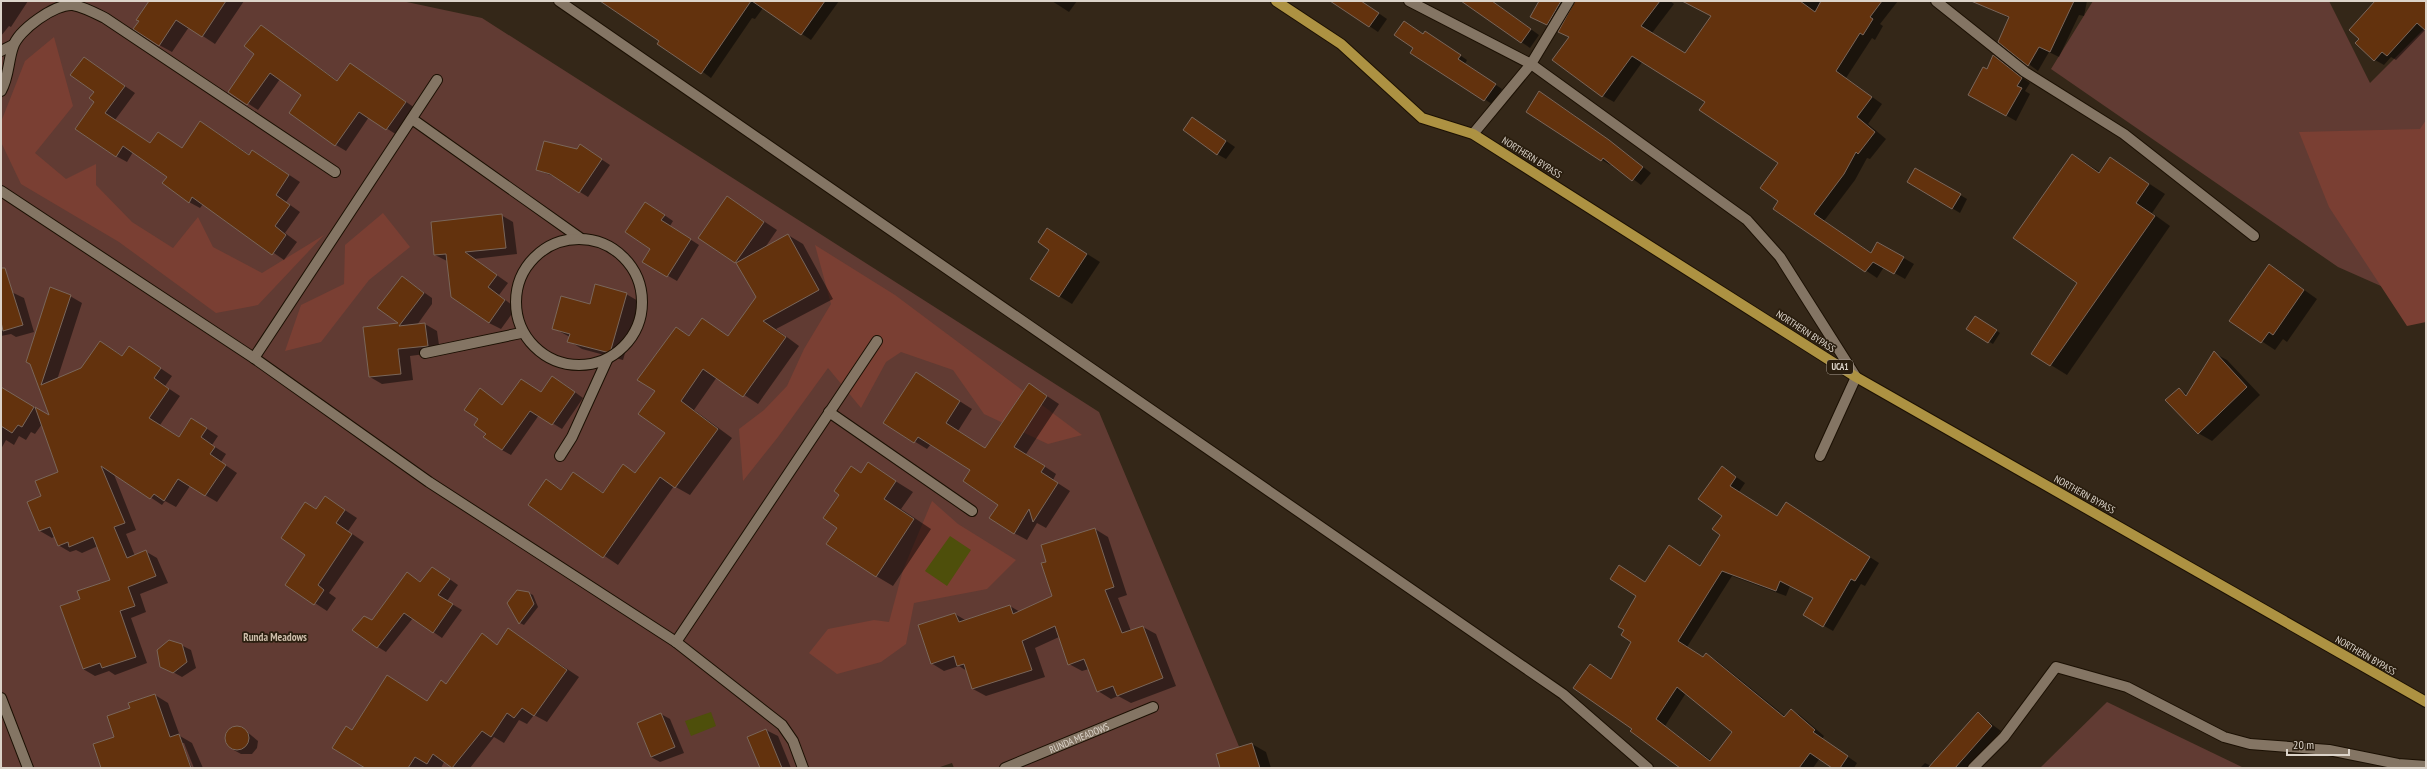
<svg xmlns="http://www.w3.org/2000/svg" width="2427" height="769" viewBox="0 0 2427 769" font-family="'PT Sans Narrow',sans-serif">
<style>
.green{fill:#613b33}
.forest{fill:#7a3f33}
.water{fill:#4e4f0b}
.shadow{fill:#0007;fill-rule:evenodd}
.building{fill:#63320d;stroke:#7a665a;fill-rule:evenodd}
.lines{fill:none;stroke-linecap:round;stroke-linejoin:round}
.street-casing{stroke:#1b1003;stroke-width:12}
.primary-casing{stroke:#1b1003;stroke-width:12}
.street{stroke:#847564;stroke-width:10}
.primary{stroke:#ad9242;stroke-width:10}
.labels{text-anchor:middle;stroke-width:3.5;stroke-linejoin:round;paint-order:stroke}
.shield{fill:#2a1e0f;stroke:#a79d92;stroke-width:1}
.shield-label{font-size:9px;font-weight:bold;fill:#dcd4ca}
.street-label{font-size:10px;fill:#dcd4ca;stroke:#2a1e0f}
.neighbourhood-label{font-size:11px;font-weight:bold;fill:#cdbdaa;stroke:#2a1e0f}
</style>
<rect width="100%" height="100%" fill="#342718"/>
<g class="green">
<path d="M1 1H402L482 18 1099 412 1248 768H954L952 763 937 768H1Z"/>
<path d="M2093 1H2329L2370 83 2426 27V306L2338 267 2051 69Z"/>
<path d="M2107 702 2244 768H2040Z"/>
</g>
<g class="forest">
<path d="M54 37 73 106 35 153 66 179 96 164V185L132 222 173 248 198 217 213 247 262 273 324 235 258 305 216 313 119 242 21 184 1 142V122L25 61Z"/>
<path d="M2426 120V322L2407 326 2329 207 2299 132 2420 129Z"/>
<path d="M383 213 410 247 369 280 321 342 285 351 301 305 344 284 345 245Z"/>
<path d="M815 245 895 295 1082 435 1048 444 984 414 953 370 901 352 886 362 861 408 828 368 778 437 743 481 739 429 764 410 787 386 804 349 831 304Z"/>
<path d="M932 501 958 524 1016 560 987 589 914 603 906 644 881 662 837 674 809 653 828 629 874 620 889 622 903 570Z"/>
</g>
<g class="water">
<path d="M950 536 971 550 947 586 925 571Z"/>
<path d="M711 712 716 726 691 736 685 721Z"/>
</g>
<g class="shadow">
<path d="M1 1H28L11 27 9 26 1 36Z"/>
<path d="M151 1H244L215 44 189 27 172 52 159 45Z"/>
<path d="M600 1H839L811 40 763 8 755 19 752 18 711 78 661 41Z"/>
<path d="M1052 1H1077L1069 12Z"/>
<path d="M1345 1H1361L1387 19 1378 32 1341 7Z"/>
<path d="M1471 1H1492L1539 35 1530 48 1468 5Z"/>
<path d="M1540 1H1670L1674 4 1652 33 1685 54 1723 1H1898L1880 24 1883 26 1875 40 1872 38 1846 78 1882 104 1868 124 1886 139 1870 159 1867 158 1855 180 1824 221 1872 253 1878 243 1914 264 1905 279 1884 267 1877 278 1774 209 1780 201 1779 163 1706 101 1643 61 1614 102 1603 96 1570 37 1575 1 1556 30 1532 16Z"/>
<path d="M1988 1H2087L2084 16 2079 15 2059 57 2049 52 2038 71 1999 42 2009 18 1986 7Z"/>
<path d="M2379 1H2426V29L2396 60 2391 57 2384 65 2375 60 2360 39Z"/>
<path d="M261 26 338 81 360 70 415 108 397 135 369 117 346 151 336 145 302 95 280 79 258 110 229 91 256 54Z"/>
<path d="M1423 35 1432 36 1467 60 1465 64 1502 89 1492 104 1411 53Z"/>
<path d="M1993 56 2030 83 2025 91 2030 94 2016 121 1970 95 1987 71Z"/>
<path d="M84 58 135 93 115 120 151 144 158 133 183 149 201 122 250 155 253 151 300 182 286 202 300 212 285 233 297 242 284 260 203 204 200 208 189 202 168 177 133 152 127 162 116 156 95 101V91Z"/>
<path d="M1540 92 1577 117 1576 118 1618 147 1651 173 1641 185 1612 163 1610 165 1602 160Z"/>
<path d="M1193 118 1235 147 1226 159 1217 154Z"/>
<path d="M577 150 589 151 610 165 588 197 558 178 537 170Z"/>
<path d="M2073 155 2100 172 2110 158 2165 194 2152 213 2170 226 2067 375 2033 354 2078 283Z"/>
<path d="M1916 169 1967 199 1960 213 1908 182Z"/>
<path d="M727 197 777 230 764 249 788 235 803 244 833 299 776 329 799 346 758 404 717 377 694 410 732 438 690 495 674 486 618 565 529 505 546 480 562 490 574 474 604 493 623 466 636 473 666 433 656 391 676 328 690 336 729 337 757 297 738 264 700 237Z"/>
<path d="M654 208 673 221 670 226 699 245 677 281 644 262 652 249Z"/>
<path d="M501 215 513 222 517 254 474 259 508 283 499 295 516 308 501 329 489 323 447 261 435 255Z"/>
<path d="M1060 237 1100 262 1072 304 1059 296 1051 250Z"/>
<path d="M2269 265 2317 299 2287 342 2283 339 2275 350 2231 321Z"/>
<path d="M402 277 432 298V304L417 325 425 324 437 331 440 352 410 356 413 380 382 384 370 377 400 323Z"/>
<path d="M1 287 24 298 34 332 16 337 11 334 1 336Z"/>
<path d="M626 294 640 302 623 360 582 349 569 341 570 337 553 328 590 305Z"/>
<path d="M70 296 82 303 57 380 82 369 101 342 123 356 129 347 172 376 165 386 180 396 160 425 179 437 203 426 218 436 212 445 226 454 221 462 237 473 217 502 190 486 176 507 165 501 162 505 113 472 136 530 126 534 135 556 145 551 157 558 168 583 140 594 146 612 131 618 147 663 115 675 109 671 95 676 83 669 82 600 112 580 98 546 82 553 76 550 70 552 58 545 55 536 52 538 40 531 43 497 59 473 42 424 35 434 31 432 26 440 19 436 14 445 6 440 1 449V388L51 417 32 364Z"/>
<path d="M1975 317 2000 333 1993 344 1968 329Z"/>
<path d="M2214 353 2227 360 2260 395 2212 441 2198 433 2179 389 2188 395Z"/>
<path d="M928 381 972 409 958 431 986 449 1041 392 1059 404 1026 454 1056 474 1053 480 1070 491 1046 528 1037 523 1027 540 1014 533 999 505 972 470 931 444 927 449 884 423Z"/>
<path d="M561 382 583 398 562 429 539 415 511 455 502 450 487 434 479 419 480 390 503 405 541 393Z"/>
<path d="M868 464 913 492 901 509 931 529 893 586 876 576 838 528 840 494 851 467 862 473Z"/>
<path d="M1722 467 1745 483 1739 492 1778 517 1796 509 1879 563 1865 586 1861 584 1833 631 1805 615 1814 598 1790 586 1786 596 1732 576 1687 647 1703 658 1706 654 1716 660 1786 717 1792 710 1801 716 1824 736 1822 739 1857 763 1854 768H1834L1820 758 1813 768H1681L1633 729 1590 666 1612 680 1633 642 1645 583 1679 552 1701 566 1721 534 1723 516ZM1686 693 1733 732 1712 761 1665 726Z"/>
<path d="M325 497 357 518 348 531 364 542 329 593 336 598 327 611 286 584 306 554V503L317 509Z"/>
<path d="M1095 529 1108 537 1127 595 1118 598 1131 631 1143 627 1156 634 1176 686 1131 703 1118 696 1111 699 1098 691 1089 669 1082 671 1069 664 1059 637 1035 648 1045 677 986 696 973 689 967 671 959 666 944 671 931 663 955 614 967 621 1010 606 1020 612 1053 596 1048 562Z"/>
<path d="M407 573 421 582 441 573 458 585 447 601 462 610 442 638 413 618 386 652 378 647 373 621Z"/>
<path d="M529 593 533 595 538 607 524 625 520 623 508 603Z"/>
<path d="M509 630 579 677 547 722 534 715 527 724 519 720 504 743 494 737 470 768H451L444 762 441 768H377L428 702 447 685 482 635 498 645Z"/>
<path d="M181 645 191 650 196 668 182 677 160 665Z"/>
<path d="M155 695 168 703 180 736 192 743 203 768H194L184 743H182L192 768H103L116 737 131 709Z"/>
<path d="M661 714 670 719 684 753 660 762 651 757Z"/>
<path d="M1978 714 2001 731 1968 768H1937Z"/>
<path d="M241 727 258 741 257 748 252 754H241L232 749 225 740 227 733 233 728Z"/>
<path d="M766 730 778 736 791 768H761Z"/>
<path d="M1252 744 1266 752 1271 768H1221Z"/>
<path d="M1925 763 1931 766 1933 768H1920Z"/>
</g>
<g class="building">
<path d="M149 1H226L202 37 176 20 159 46 133 29 139 21 136 20Z"/>
<path d="M600 1H751L701 74 657 44 659 41Z"/>
<path d="M752 1H825L801 35Z"/>
<path d="M1330 1H1361L1379 13 1369 27Z"/>
<path d="M1461 1H1492L1531 29 1521 43Z"/>
<path d="M1539 1H1561L1547 25 1530 17Z"/>
<path d="M1575 1H1660L1641 26 1685 53 1711 16 1682 1H1800L1815 12 1821 1H1882L1870 17 1873 19 1863 35 1860 33 1836 71 1872 97 1857 117 1875 132 1858 154 1856 152 1844 174 1814 214 1871 253 1877 242 1904 257 1894 274 1873 262 1865 272 1773 209 1778 201 1760 188 1778 163 1699 110 1705 102 1632 56 1602 97 1552 60 1569 37 1558 32Z"/>
<path d="M1971 1H2074L2050 52 2039 47 2028 66 1998 42 2009 17Z"/>
<path d="M2375 1H2426V31L2417 23 2387 56 2382 52 2374 61 2355 43 2359 39 2349 30Z"/>
<path d="M1404 21 1423 34 1425 31 1461 55 1458 59 1496 84 1484 101 1410 53 1413 48 1394 35Z"/>
<path d="M261 25 337 81 350 63 406 102 386 130 359 112 335 146 289 113 301 95 270 73 247 105 228 92 254 54 244 46Z"/>
<path d="M1993 55 2022 78 2017 86 2022 88 2006 116 1968 95 1983 67 1987 69Z"/>
<path d="M84 57 125 86 105 113 150 143 158 132 182 148 200 121 249 155 252 150 289 175 276 195 290 205 275 226 286 235 272 255 192 197 189 203 162 183 167 177 123 146 116 157 75 129 94 102 89 98 94 92 70 75Z"/>
<path d="M1539 91 1609 140 1643 167 1632 181 1603 158 1601 161 1526 112Z"/>
<path d="M1192 117 1226 141 1217 155 1183 130Z"/>
<path d="M544 141 577 149 580 144 602 159 579 193 550 174 536 170Z"/>
<path d="M2072 154 2099 173 2110 157 2149 184 2136 203 2155 216 2050 366 2031 354 2077 283 2013 238Z"/>
<path d="M1915 168 1961 194 1952 209 1907 182Z"/>
<path d="M727 196 764 222 735 263 698 238Z"/>
<path d="M645 202 665 215 661 220 691 239 667 277 642 262 650 249 625 232Z"/>
<path d="M502 214 506 248 465 252 497 275 488 287 505 300 489 323 451 297 446 254 434 255 431 222Z"/>
<path d="M1047 228 1087 254 1059 297 1030 279 1049 250 1038 242Z"/>
<path d="M788 234 819 290 763 321 786 337 743 397 703 369 681 401 718 429 675 488 660 477 603 558 528 505 546 479 561 490 573 472 603 493 623 464 635 473 665 433 638 414 655 391 637 380 676 327 689 336 702 318 728 336 756 297 736 263Z"/>
<path d="M2269 264 2304 290 2273 335 2269 332 2261 343 2229 321Z"/>
<path d="M1 268H5L23 325 3 331 1 322Z"/>
<path d="M402 276 424 293 399 326 425 323 428 346 398 349 401 374 369 377 363 327 398 323 377 308Z"/>
<path d="M595 284 627 293 610 353 567 342 570 334 552 329 561 296 590 304Z"/>
<path d="M50 287 71 295 41 385 81 368 100 341 122 356 129 346 161 368 154 378 169 389 149 418 179 437 191 418 207 428 201 437 215 447 210 454 226 465 205 496 178 479 164 501 154 494 150 499 101 466 125 523 114 527 127 558 146 550 156 576 128 587 135 606 120 611 136 657 102 668 100 663 83 669 60 606 80 599 77 591 110 580 93 537 69 547 68 542 58 546 50 527 39 531 27 502 41 496 35 481 58 472 35 407 49 415 30 364 26 362Z"/>
<path d="M1975 316 1997 330 1988 343 1966 329Z"/>
<path d="M2214 351 2247 387 2198 434 2165 400 2179 388 2186 396Z"/>
<path d="M916 372 960 401 946 423 985 448 1029 383 1047 396 1014 447 1045 466 1041 472 1058 483 1033 522 1029 509 1014 534 989 518 998 505 963 481 970 470 918 437 914 443 883 423Z"/>
<path d="M552 376 575 392 552 425 530 411 502 450 483 437 486 434 474 425 478 419 464 410 480 388 502 405 521 379 541 392Z"/>
<path d="M1 387 34 407 22 427 18 425 12 433 1 426Z"/>
<path d="M868 462 896 481 884 499 914 519 876 577 826 544 837 528 823 518 839 495 834 491 851 466 861 473Z"/>
<path d="M1722 466 1736 477 1730 486 1777 516 1786 502 1870 557 1855 581 1851 579 1823 627 1803 615 1813 598 1780 581 1776 591 1722 571 1678 641 1703 657 1706 653 1784 717 1791 709 1815 730 1813 732 1848 756 1840 768H1832L1810 753 1799 768H1680L1630 731 1632 729 1573 688 1590 664 1611 679 1631 642 1621 635 1624 630 1618 627 1636 596 1610 579 1619 565 1645 582 1669 545 1700 566 1720 535 1712 529 1722 516 1698 499ZM1677 687 1732 732 1710 761 1656 719Z"/>
<path d="M325 496 345 510 336 523 352 534 318 585 324 590 314 605 285 585 305 555 281 538 305 502 316 509Z"/>
<path d="M1095 528 1114 587 1105 590 1122 633 1143 626 1163 678 1117 696 1113 686 1097 692 1084 659 1068 665 1055 626 1022 641 1032 670 972 689 964 664 957 666 954 656 931 664 918 625 955 613 959 622 1010 605 1013 614 1052 596 1041 563 1046 562 1041 545Z"/>
<path d="M432 567 450 579 438 595 453 604 433 633 404 613 377 648 352 630 364 616 372 620 407 572 420 582Z"/>
<path d="M517 590 529 592 534 604 519 624 507 603Z"/>
<path d="M508 628 567 670 534 716 522 708 514 718 507 713 491 737 482 731 452 768 433 754 427 764 415 757 408 768H365L332 748 346 726 352 730 387 675 427 701 441 680 446 684 482 633 497 645Z"/>
<path d="M169 640 182 644 187 662 173 673 160 667 157 650Z"/>
<path d="M155 694 170 737 179 734 191 768H101L93 744 114 737 107 716 130 708 128 703Z"/>
<path d="M1978 712 1992 726 1955 768H1928Z"/>
<path d="M661 713 675 747 651 757 637 723Z"/>
<circle cx="237" cy="738" r="12"/>
<path d="M766 729 782 768H760L747 737Z"/>
<path d="M1252 743 1260 768H1220L1216 754Z"/>
</g>
<g class="lines">
<g class="street-casing">
<g id="street">
<path d="M559 1 1563 694 1648 768"/>
<path d="M1409 1 1531 64 1747 220 1780 257 1856 377 1820 456"/>
<path d="M1936 1 2025 72 2124 134 2254 236"/>
<path d="M1 51 13 45"/>
<path d="M1 91C9 77 8 61 13 47 18 30 56 3 73 5 84 7 95 13 105 18L335 172"/>
<path d="M412 119 580 238"/>
<path d="M1473 134 1531 64 1569 1"/>
<path d="M1 191 254 358 429 482 676 642 782 725 793 741 803 768"/>
<circle cx="579" cy="302" r="63"/>
<path d="M425 353 521 333"/>
<path d="M254 358 437 80"/>
<path d="M829 412 972 511"/>
<path d="M560 456 572 437 607 360"/>
<path d="M676 642 877 341"/>
<path d="M1 698 28 768"/>
<path id="s1" d="M1005 768 1153 707"/>
<path d="M1973 768 2004 737 2056 667 2127 687 2224 737 2250 744 2329 750 2398 764 2426 766"/>
</g>
</g>
<g class="primary-casing">
<path id="primary" d="M1276 1 1341 44 1422 118 1473 134 1856 377 2426 702"/>
</g>
<use href="#street" class="street"/>
<use href="#primary" class="primary"/>
</g>
<g class="labels">
<rect class="shield" x="1827" y="360" width="26" height="14" rx="3"/>
<g class="shield-label">
<text x="1840" y="370">UCA1</text>
</g>
<g class="street-label">
<text transform="translate(1532 157) rotate(32)" y="4">NORTHERN BYPASS</text>
<text transform="translate(1806 331) rotate(33)" y="4">NORTHERN BYPASS</text>
<text transform="translate(2085 494) rotate(29)" y="4">NORTHERN BYPASS</text>
<text transform="translate(2366 655) rotate(30)" y="4">NORTHERN BYPASS</text>
<text dy="4" stroke="none"><textPath href="#s1" startOffset="80">RUNDA MEADOWS</textPath></text>
</g>
<g class="neighbourhood-label">
<text x="275" y="641">Runda Meadows</text>
</g>
</g>
<rect width="2427" height="769" fill="none" stroke="#dcd4ca" stroke-width="4"/>
<path d="M2287 749v6h62v-6" fill="none" stroke="#dcd4ca" stroke-width="2"/>
<text x="2293" y="749" font-size="12" fill="#dcd4ca" stroke="#2a1e0f" stroke-width="3" paint-order="stroke">20 m</text>
</svg>
